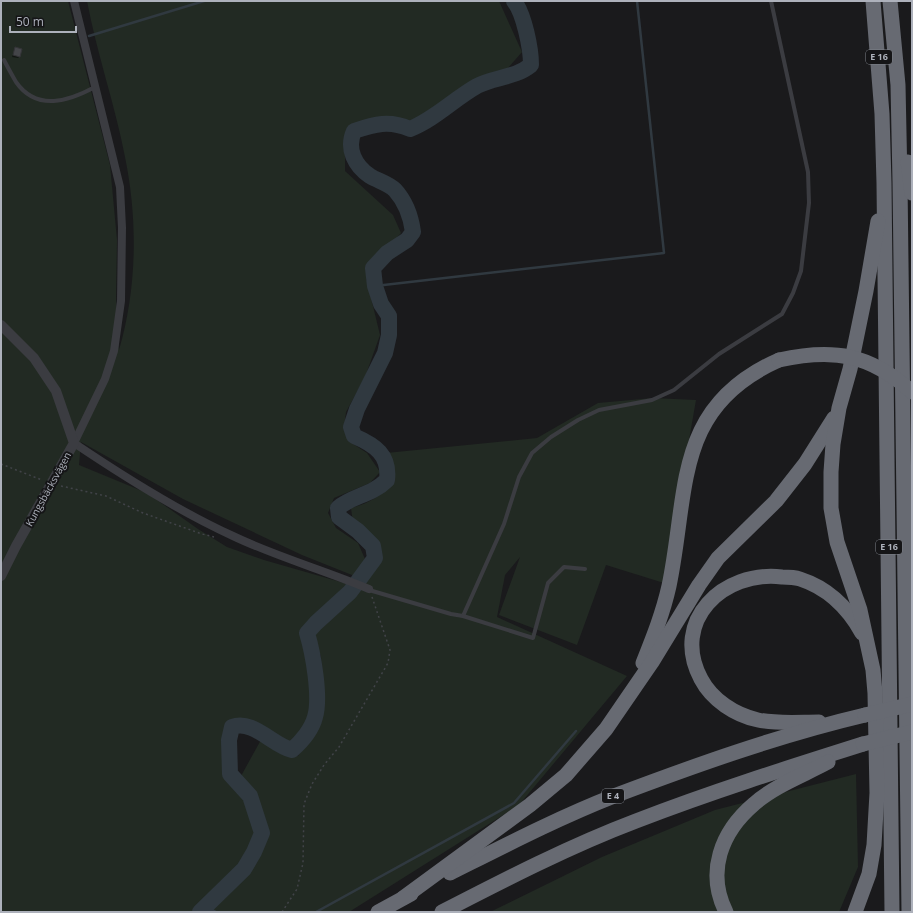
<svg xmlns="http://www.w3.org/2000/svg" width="913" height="913" viewBox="0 0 913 913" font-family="'Open Sans',sans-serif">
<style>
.green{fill:#222a23}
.shadow{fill:#0007}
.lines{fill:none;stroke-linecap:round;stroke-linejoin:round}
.stream{stroke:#303940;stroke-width:2.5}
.river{stroke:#303940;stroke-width:16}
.building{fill:#444549;stroke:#343438}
.path{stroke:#414348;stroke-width:1.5;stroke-dasharray:2 3;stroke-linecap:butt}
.service{stroke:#3b3c41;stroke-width:4}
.minor{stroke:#3b3c41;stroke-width:8}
.tertiary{stroke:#3b3c41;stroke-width:10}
.motorway{stroke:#676a72;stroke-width:15}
.motorway-bridge{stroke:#676a72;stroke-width:15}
.labels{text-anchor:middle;stroke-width:4;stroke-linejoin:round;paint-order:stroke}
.shield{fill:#151517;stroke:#7f828a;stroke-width:1}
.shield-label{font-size:9px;font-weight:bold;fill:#adb1bb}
.street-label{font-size:10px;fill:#adb1bb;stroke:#151517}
</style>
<rect width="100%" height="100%" fill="#1a1a1c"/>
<g class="green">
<path d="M1 1H68L110 165 117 240 116 298 119 350C137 289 138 220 125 157 115 105 97 54 87 1H499L522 52 508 68 480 82 420 123 379 121 351 127 345 148V171L393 215 401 233 381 254 366 277 380 335 365 377 346 412 344 429 350 442 367 453 380 472 370 483 334 498 328 513 336 528 358 543 365 559 357 577 302 555 183 499 81 442 79 465 147 493 198 529 227 547 264 560 351 585C336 603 315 616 301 634L312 662 314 705 312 721 297 740 289 746 242 718 230 724 225 740 224 756 227 777 247 799 258 833 257 841 240 867 195 912H1V334L8 326 1 319Z"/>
<path d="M653 398 696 400 664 583 606 565 577 645 499 615 520 557 505 575 497 617 627 676 519 805 349 912H208L242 878 259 855 267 833 255 793 241 776 262 738C273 750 282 755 298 756L320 721 323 699 321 657 314 636 340 605 357 591 379 562C378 541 371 534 353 523L351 508C370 503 382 495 395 481L393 468 386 453 537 438 598 403Z"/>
<path d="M856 774 858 867 839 912H490L602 857 715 810Z"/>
</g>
<path class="shadow" d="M16 48 19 57 18 58 12 57Z"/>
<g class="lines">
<g class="stream">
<path d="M89 36 204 1"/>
<path d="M375 286 664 253 637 1"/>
<path d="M205 906 216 912"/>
<path d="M316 912 514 803 576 731"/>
</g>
<path class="river" d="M200 912 244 869 254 852 262 833 250 796 230 774 229 740 232 727C253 719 272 745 292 750 301 742 312 729 315 717 321 697 313 653 307 633L316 623 350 592 375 558 373 546 358 531 339 517 338 508C353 495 371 496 387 480 390 455 375 445 354 436L351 427 357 409 385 353 389 335V316L381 304 375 286 373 268 387 253 407 240 413 232C411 217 405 201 395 190 388 183 378 181 370 176 355 166 346 149 354 131 375 124 389 120 410 129 435 119 454 99 477 86 494 77 515 78 531 65 531 48 524 14 514 1"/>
</g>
<path class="building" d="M15 47 22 49 20 57 13 55Z"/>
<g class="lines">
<g class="path">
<path d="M1 464 42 480"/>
<path d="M61 486 106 496 143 513 202 534 214 537"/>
<path d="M282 912 297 889 303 863 304 804 312 784 324 765 339 747 388 663 390 650 372 597"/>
</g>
<g class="service">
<path d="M4 60C8 68 12 75 16 82 37 112 69 101 95 87"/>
<path d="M369 590 451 614 463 616 504 524 519 477 532 453 551 437 578 420 599 410 652 400 674 390 719 354 782 314 793 293 801 271 809 203 808 172 771 1"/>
<path d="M463 616 533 638 548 583 564 567 585 569"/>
</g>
<path class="minor" d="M74 1 120 187 122 228 121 301 114 351 105 379 74 443C123 476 180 512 233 536 277 557 324 570 369 589"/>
<path class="tertiary" d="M1 325 34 358 56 391 74 443 16 546 1 576"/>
<g class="motorway">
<path d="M873 1 882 114 884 183 892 912"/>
<path d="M890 1 898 85 900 182 909 912"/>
<path d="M908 162 912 193"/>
<path d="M643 663C653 638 663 613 669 586 689 490 673 407 779 360"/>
<path d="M819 722C800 722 777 724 758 720 735 715 712 700 701 679 670 621 723 570 782 577 788 577 794 577 800 579 828 588 848 608 862 633"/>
<path d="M450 873C504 846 558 818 614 796 696 765 780 735 865 715"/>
<path d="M403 898 530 805 566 775 606 729 652 662 699 585 718 558 776 501 805 464 834 418"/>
<path d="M378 912 411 894"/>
<path d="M442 912C506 879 570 846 636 821 711 792 787 768 863 744"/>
<path d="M726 912C706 872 721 832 754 804 774 786 804 775 828 762"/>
<path d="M855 912 869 874 874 845 877 793 875 693 873 670 860 610 837 542 831 508V472L833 444 839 408 850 369 866 291 878 221"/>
</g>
<g class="motorway-bridge">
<path d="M779 360C834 348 870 354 912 392"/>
<path d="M865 715 912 704"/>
<path d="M863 744 912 732"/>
</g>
</g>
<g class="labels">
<g class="shield">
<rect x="866" y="50" width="26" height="14" rx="3"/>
<rect x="876" y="540" width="26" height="14" rx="3"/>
<rect x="602" y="789" width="22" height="14" rx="3"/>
</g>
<g class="shield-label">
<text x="879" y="60">E 16</text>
<text x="889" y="550">E 16</text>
<text x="613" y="799">E 4</text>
</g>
<g class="street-label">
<text transform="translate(48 489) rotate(-61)" y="4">Kungsbäcksvägen</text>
</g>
</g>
<rect width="913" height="913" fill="none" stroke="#adb1bb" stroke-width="4"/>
<path d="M10 26v6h66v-6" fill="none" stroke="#adb1bb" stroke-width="2"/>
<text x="16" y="26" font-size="12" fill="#adb1bb" stroke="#151517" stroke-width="3" paint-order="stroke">50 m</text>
</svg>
